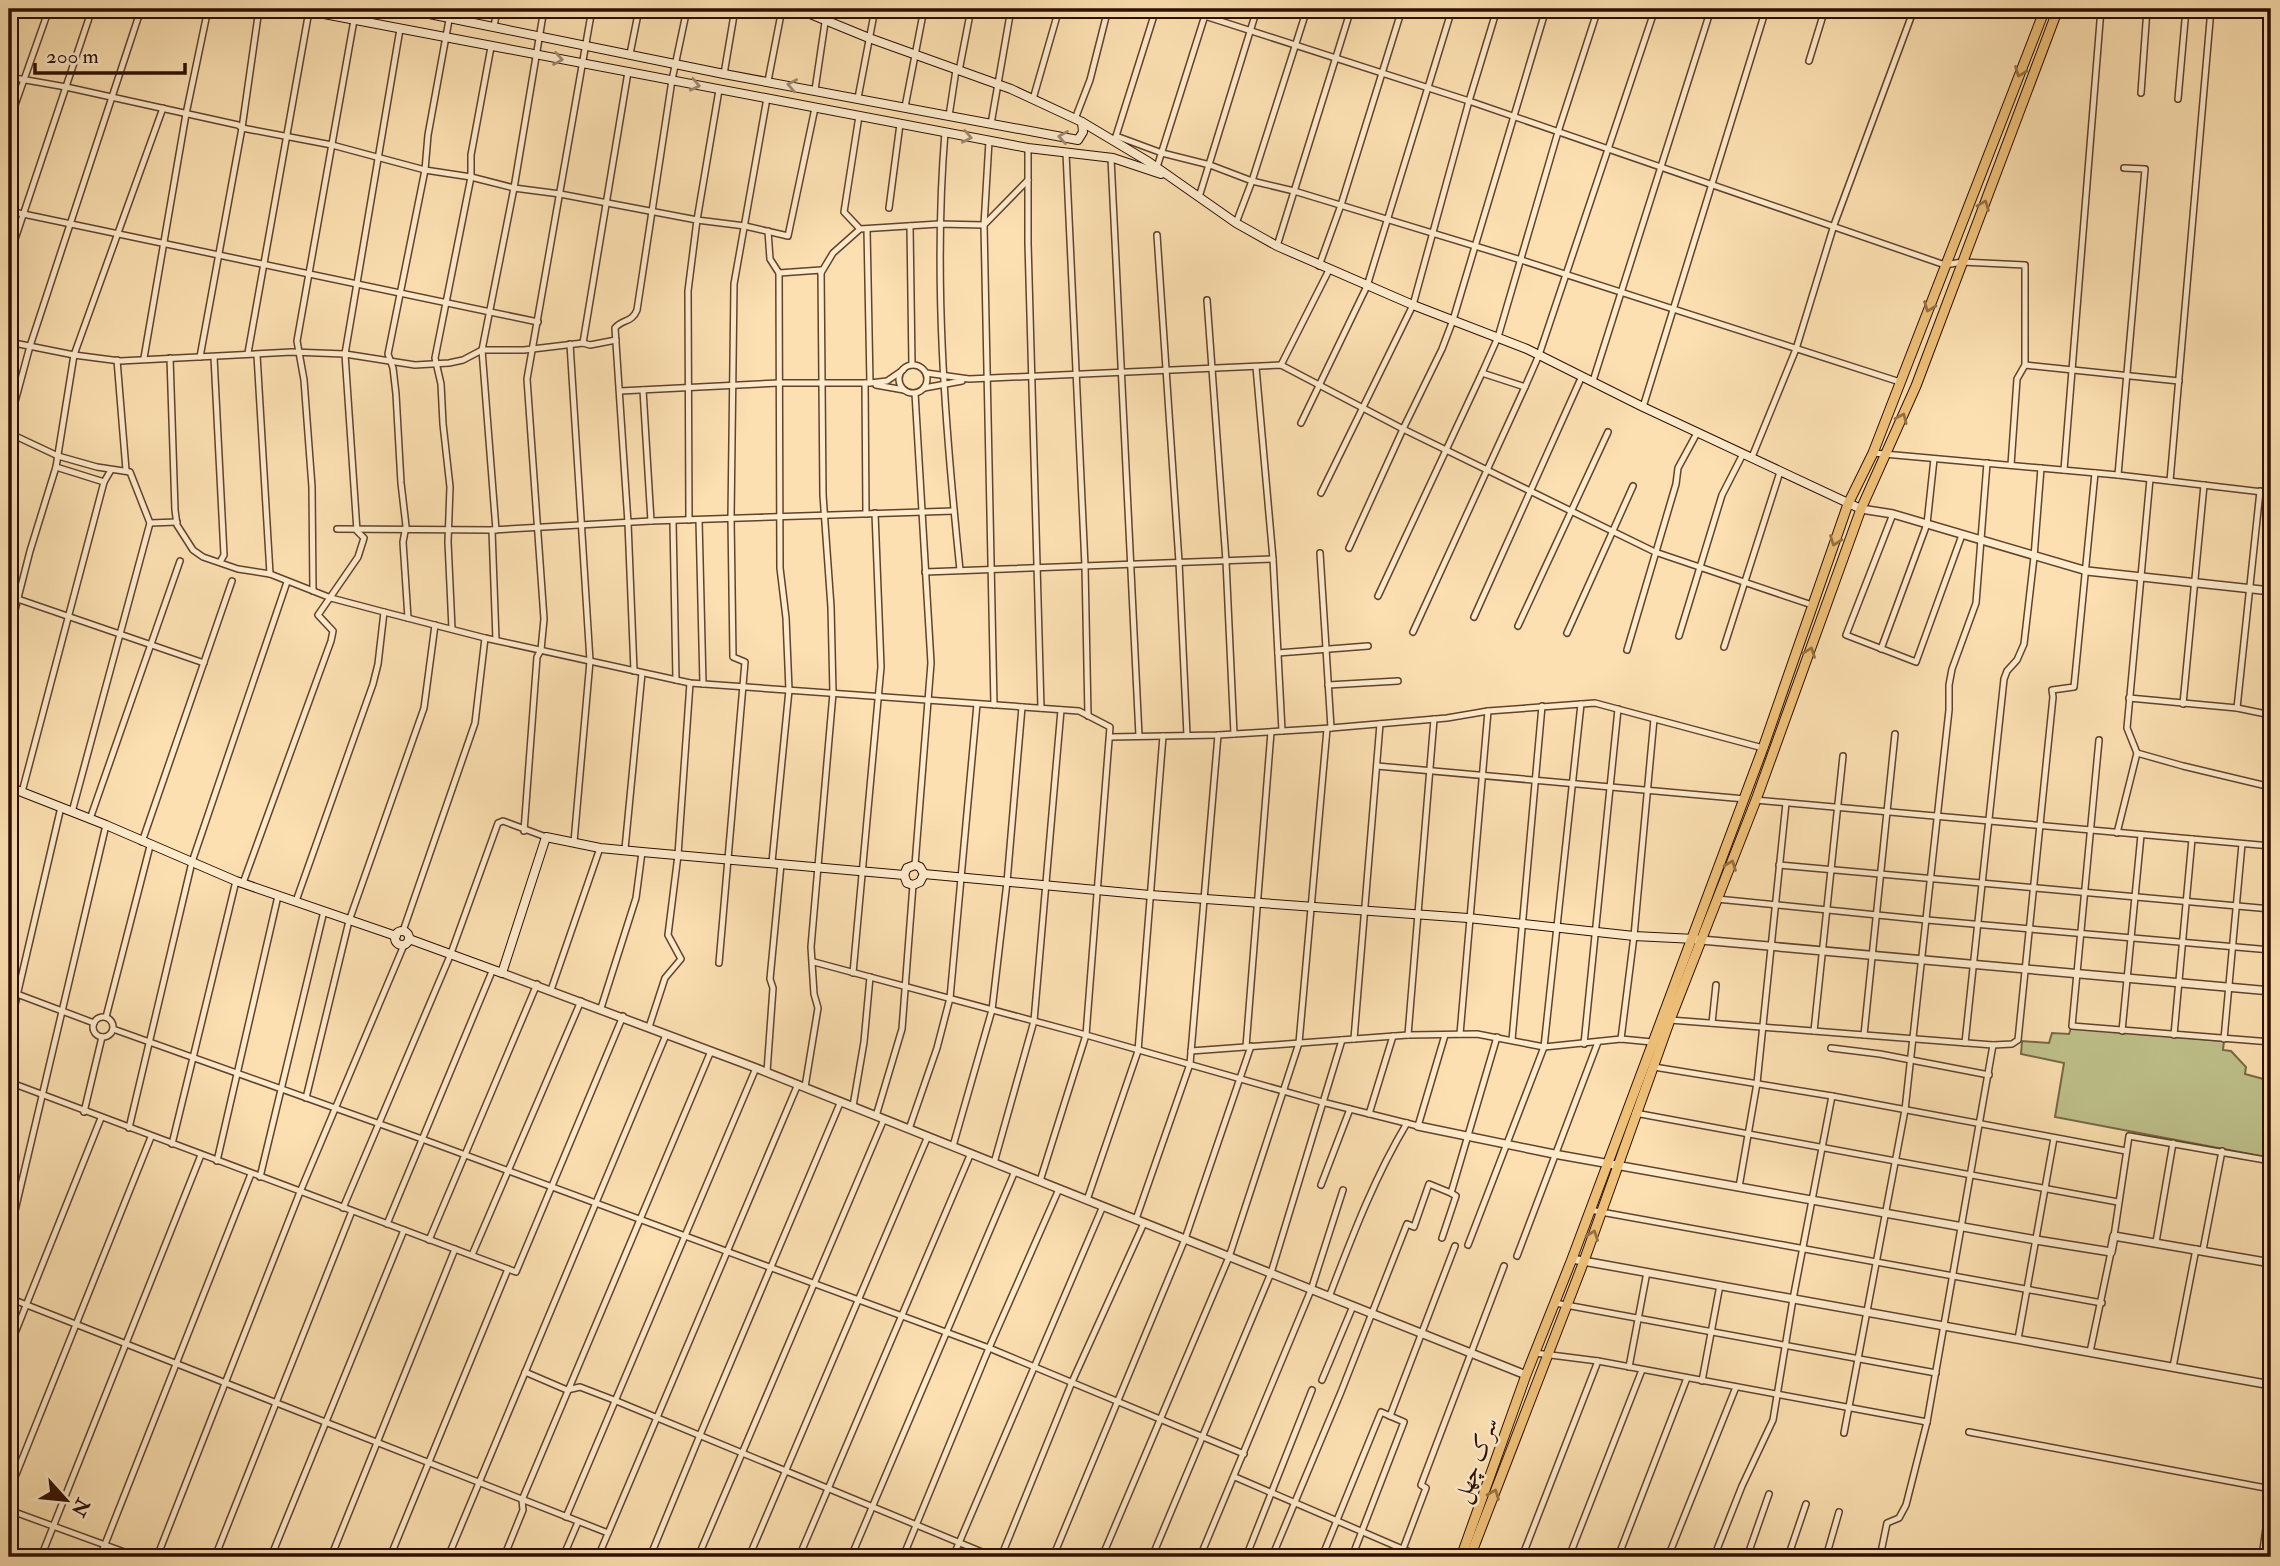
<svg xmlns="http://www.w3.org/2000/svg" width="2280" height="1566" viewBox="0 0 2280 1566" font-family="'IM FELL Double Pica',Amiri,serif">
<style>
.green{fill:#bfc28c;stroke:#766846;stroke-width:2}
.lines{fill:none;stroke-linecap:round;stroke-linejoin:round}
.minor-casing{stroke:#61422c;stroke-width:8}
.tertiary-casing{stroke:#61422c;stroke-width:10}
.secondary-casing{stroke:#2d0e00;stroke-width:10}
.primary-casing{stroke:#2d0e00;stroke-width:11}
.minor{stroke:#fdebcc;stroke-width:5}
.tertiary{stroke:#fdebcc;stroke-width:7}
.secondary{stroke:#fdebcc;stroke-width:8}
.primary{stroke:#eec078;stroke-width:9}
.oneway{stroke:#9f8870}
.oneway2{stroke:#977042}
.labels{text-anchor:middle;stroke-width:5;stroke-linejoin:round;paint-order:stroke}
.street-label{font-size:23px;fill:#2d0e00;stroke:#fdebcc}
</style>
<rect width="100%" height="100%" fill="#fce0b1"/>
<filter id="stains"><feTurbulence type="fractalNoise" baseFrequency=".00286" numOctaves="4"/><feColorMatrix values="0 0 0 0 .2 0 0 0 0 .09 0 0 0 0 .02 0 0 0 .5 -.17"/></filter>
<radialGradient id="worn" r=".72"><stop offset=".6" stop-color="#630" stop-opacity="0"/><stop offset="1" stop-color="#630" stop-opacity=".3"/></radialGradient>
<path class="green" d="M2071 1028 2224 1041 2223 1050 2231 1051 2246 1067 2245 1074 2271 1081V1158L2055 1117 2064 1063 2021 1054 2022 1041 2049 1043 2052 1033 2069 1034Z"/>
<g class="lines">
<g class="minor-casing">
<g id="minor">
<path d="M1183 9 1469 101 1497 9"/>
<path d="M1598 9 1558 132 1498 337 1482 373 1525 387 1539 355 1655 9"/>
<path d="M1631 9 1653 16"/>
<path d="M494 27 497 9"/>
<path d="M630 54 639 9"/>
<path d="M1809 61 1825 9"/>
<path d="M959 71 971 9"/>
<path d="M724 74 735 9"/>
<path d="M9 77 66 87 238 125 242 128 332 145 425 170 471 177 514 188 560 194 697 220 688 291 689 520"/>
<path d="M768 81 782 9"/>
<path d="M719 90 697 220 745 226 788 236 815 108"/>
<path d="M815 90 827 9"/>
<path d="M2141 93 2147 9"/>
<path d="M858 98 875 9"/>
<path d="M1033 99 1059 9"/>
<path d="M2178 99 2186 9"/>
<path d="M905 107 924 9"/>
<path d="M859 116 844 212 860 229"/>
<path d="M949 116 956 70"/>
<path d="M1075 119 1090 80 1108 9"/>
<path d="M9 122 49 9"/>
<path d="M991 124 1011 9"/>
<path d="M945 132C933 278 945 425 960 570"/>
<path d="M1116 136 1156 9"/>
<path d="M1115 140 1116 136 1162 153 1210 165 1252 181 1294 191 1521 260 1900 382"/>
<path d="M989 141 984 225 994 705"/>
<path d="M1028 148V243L1041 708"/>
<path d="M1066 153 1085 566 1088 716"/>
<path d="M1111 158 1139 736"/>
<path d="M1157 167 1207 9"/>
<path d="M1199 197 1257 9"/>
<path d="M889 208 900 124"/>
<path d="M9 211 538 322"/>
<path d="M1236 223 1252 181 1307 9"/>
<path d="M910 226 912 365"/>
<path d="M867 229 870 383"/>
<path d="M768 231 770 259 779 273 821 270 823 495 831 607 833 693 811 947 814 994 818 1008 805 1087"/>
<path d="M1157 235 1179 562 1187 735"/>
<path d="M1277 246 1351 9"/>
<path d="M9 257 92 9"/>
<path d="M1319 266 1341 205 1402 9"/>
<path d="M821 273 833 253 860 229 939 224 984 225 1028 180"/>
<path d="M1207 300 1226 561 1234 734"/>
<path d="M9 342 74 355 120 361 292 352 345 354 415 365 449 363 463 360 482 350H524L583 343 590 345 616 340"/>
<path d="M583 343 628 72"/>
<path d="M570 344 590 661 574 842"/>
<path d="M248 353 309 11"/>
<path d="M257 355 270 574"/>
<path d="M200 357 242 128 259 9"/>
<path d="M214 357 224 555 220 562"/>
<path d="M144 358 186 114 208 9"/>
<path d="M170 358 175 510 177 525 193 550 203 557 238 569 270 574 331 598 384 612 378 664 373 684 296 901"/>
<path d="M117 360 126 470"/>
<path d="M1281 365 1329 270"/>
<path d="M2025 365 2179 381"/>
<circle cx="913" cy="379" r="14"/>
<path d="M1256 367 1273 559 1282 731"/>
<path d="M926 373 969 379 1281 365 1403 429 1655 552 1812 605"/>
<path d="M1593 381 1711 9"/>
<path d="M865 383 866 514"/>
<path d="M876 385 904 390"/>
<path d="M924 388 962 381"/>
<path d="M643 390 651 521"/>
<path d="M620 391 779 383H870L887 381 903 370"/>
<path d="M1643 407 1766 9"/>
<path d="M1301 423 1367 286 1452 9"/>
<path d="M9 424 30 346 141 9"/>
<path d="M9 433 58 456 97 467 130 472 150 523 72 812"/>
<path d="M1873 453 2118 475 2271 493"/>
<path d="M1752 457 1796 349 1834 225 1914 9"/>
<path d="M56 467 74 355 163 108"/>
<path d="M2064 470 2101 9"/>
<path d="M2118 475 2145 169 2124 168"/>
<path d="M2170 481 2211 9"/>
<path d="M1321 493 1413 305 1469 101 1945 265 1962 262 2025 265V365L2017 379 2011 465"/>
<path d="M1893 514 1846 635 1916 662 1962 535"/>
<path d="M699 520 703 684"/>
<path d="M673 521 676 680"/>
<path d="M150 523 177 522"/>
<path d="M337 529 492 530 651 521 954 511"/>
<path d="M492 530 496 640"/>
<path d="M496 530 482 350 514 188 544 9"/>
<path d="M1349 548 1403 429 1442 349 1453 320 1546 9"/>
<path d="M1320 553 1331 728"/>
<path d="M925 572 1273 559"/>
<path d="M313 591 312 487 304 380 297 341 354 20"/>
<path d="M9 596 204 663"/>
<path d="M1378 596 1482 373"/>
<path d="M384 612 485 638 690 683 1079 711 1110 727 1086 1035 1040 1181"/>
<path d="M1474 617 1582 376"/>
<path d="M408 618 403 542 406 526 401 483 396 394 393 368 388 354 425 170 428 135 451 9"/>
<path d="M1518 626 1608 432"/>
<path d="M452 629 448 542 450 487 443 424 441 384 435 358 471 177V155L491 47"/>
<path d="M1413 632 1525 387"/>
<path d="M9 633 30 551 56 467 104 482 111 470"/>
<path d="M1567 633 1633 486"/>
<path d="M1679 636 1722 495 1743 454"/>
<path d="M1724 647 1780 472"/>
<path d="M1881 649 1927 524 1934 459"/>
<path d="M1627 650 1676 484 1678 468 1697 433"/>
<path d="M1278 653 1368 646"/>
<path d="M634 671 628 523 615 328C622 319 632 323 637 310L672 80 687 9"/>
<path d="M1328 685 1398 681"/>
<path d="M2129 698 2237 708 2271 715"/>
<path d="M2183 704 2204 485"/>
<path d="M2237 708 2260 491"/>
<path d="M1110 737 1218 735 1331 728 1447 718 1488 711 1595 703 1763 748"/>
<path d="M2099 740 2072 1026 2271 1042"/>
<path d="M2137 753 2183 766 2271 787"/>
<path d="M1377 766 1745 799"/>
<path d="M22 792 104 482"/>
<path d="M1755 800 2271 846"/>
<path d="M9 807 13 789"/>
<path d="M90 819 180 561"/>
<path d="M524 831 537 657 541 650 544 619 527 379 592 9"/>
<path d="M2117 833 2137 753 2127 728 2150 479"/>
<path d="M142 842 232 581"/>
<path d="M625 849 642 673"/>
<path d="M772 862 789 690 786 618 780 568 779 273"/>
<path d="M915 865 931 663 915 393"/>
<path d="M1779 865 2271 909"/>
<path d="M243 883 331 641 333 631 318 615 358 557 364 538 357 531 345 354 400 29"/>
<path d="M1717 899 1927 920 2271 950"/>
<path d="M403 931 475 723 485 638"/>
<path d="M814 962 1086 1035 1322 1102 1418 1126 1445 1035"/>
<path d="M719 963 745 662 733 657 731 518 734 284 767 98"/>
<path d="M853 973 881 667 875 513"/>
<path d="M551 990 600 848"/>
<path d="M17 994 94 1023"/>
<path d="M601 1008 636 898 642 852"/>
<circle cx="103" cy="1027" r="10"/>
<path d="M106 1017 150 846"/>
<path d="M1670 1020 1993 1045 2012 1044 2018 1040 2053 697 2052 690 2074 687 2095 473"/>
<path d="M1712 1023 1716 985"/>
<path d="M649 1027 665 978 681 959 668 935 678 855 690 683"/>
<path d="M113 1029 422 1139 989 1348 1244 1454"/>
<path d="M9 1030 61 807"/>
<path d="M1814 1031 1843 756"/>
<path d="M2122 1031 2141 835"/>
<path d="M1460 1034 1488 711"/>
<path d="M1408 1035 1434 719"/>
<path d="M1864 1035 1895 734"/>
<path d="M2174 1035 2192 839"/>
<path d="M1354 1039 1380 724"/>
<path d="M1621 1039 1634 936 1654 719"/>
<path d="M2224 1039 2242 844"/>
<path d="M1512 1040 1542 706"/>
<path d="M1965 1043 2004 679 2007 671 2017 660 2024 644 2034 557 2041 468"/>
<path d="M1584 1044 1618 709"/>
<path d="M1246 1047 1271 732"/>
<path d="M1831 1048 1880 1054 1989 1075"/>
<path d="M1191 1051 1408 1035 1477 1034 1544 1047 1621 1039 1652 1042"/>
<path d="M1654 1067 1832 1096 2126 1151"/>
<path d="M767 1072 773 988 770 979 781 864"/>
<path d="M9 1082 516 1272 623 1016"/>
<path d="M306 1098 349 921 424 708 435 625"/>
<path d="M853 1106 864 1042 870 977"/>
<path d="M84 1112 102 1037"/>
<path d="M1635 1113 2118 1202"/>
<path d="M1369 1114 1393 1036"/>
<path d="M876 1116 902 1029 913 885"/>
<path d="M129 1128 192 862 287 582"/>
<path d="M909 1129 937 1048 950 998 977 704"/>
<path d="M172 1144 236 881"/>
<path d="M953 1146 992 1010 1007 882 1022 707"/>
<path d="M217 1161 278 896"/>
<path d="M994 1163 1034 1021 1061 710"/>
<path d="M260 1177 324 911"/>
<path d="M1321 1185 1350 1109"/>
<path d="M1739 1187 1757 1083 1786 803"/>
<path d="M1087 1200 1138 1051 1163 736"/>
<path d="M343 1208 450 956 498 823 503 821 546 837"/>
<path d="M1590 1210 2102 1303"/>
<path d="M1136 1219 1190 1064 1218 735"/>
<path d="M387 1224 493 969"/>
<path d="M9 1236 106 825"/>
<path d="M2114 1236 2129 1136 2271 1161"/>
<path d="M1442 1238 1456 1196 1451 1193"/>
<path d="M429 1240 537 984"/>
<path d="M2156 1242 2173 1143"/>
<path d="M1468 1245 1544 1047 1581 704"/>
<path d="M2203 1250 2222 1151"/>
<path d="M472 1255 581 1001"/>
<path d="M1517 1256 1598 1042"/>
<path d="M1329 1297C1352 1237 1374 1178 1407 1123"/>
<path d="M9 1298 608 1533"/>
<path d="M1555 1303 1936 1373"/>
<path d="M2018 1339 2054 1138"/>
<path d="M9 1348 101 1118"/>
<path d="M2090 1352 2111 1252"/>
<path d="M1535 1353 1598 1361 1927 1422"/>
<path d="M1629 1367 1647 1272"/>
<path d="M2173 1367 2196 1249"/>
<path d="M525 1372 567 1390 580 1387 614 1400 994 1557"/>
<path d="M1322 1380 1353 1306"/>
<path d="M1702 1381 1720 1285"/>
<path d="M1969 1432 2271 1489"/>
<path d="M1844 1433 1905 1110 1949 710V685L1952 669 1976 603 1987 463"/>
<path d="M1235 1477 1421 1557"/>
<path d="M9 1492 151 1137"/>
<path d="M9 1510 138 1557"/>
<path d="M566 1517 756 1068"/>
<path d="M41 1557 201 1155"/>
<path d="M100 1557 251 1174"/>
<path d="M157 1557 300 1192 404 945"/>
<path d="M215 1557 352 1211"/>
<path d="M271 1557 404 1230"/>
<path d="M331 1557 455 1249"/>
<path d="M390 1557 508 1269"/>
<path d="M448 1557 666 1035"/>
<path d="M504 1557 523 1510 522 1500 711 1051"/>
<path d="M563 1557 578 1522"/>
<path d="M598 1557 798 1084"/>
<path d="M650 1557 700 1435 841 1101"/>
<path d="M698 1557 884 1119"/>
<path d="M749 1557 928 1136"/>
<path d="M799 1557 971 1153"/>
<path d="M851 1557 1015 1171"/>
<path d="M903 1557 989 1348 1059 1189"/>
<path d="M953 1557 1103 1206"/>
<path d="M1001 1557 1072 1382 1144 1223"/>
<path d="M1053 1557 1185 1239 1251 1046"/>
<path d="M1102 1557 1229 1257 1299 1043 1327 729"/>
<path d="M1152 1557 1271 1273 1342 1040"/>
<path d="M1200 1557 1311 1290 1343 1190"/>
<path d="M1246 1557 1312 1390"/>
<path d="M1272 1557 1341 1392 1407 1224 1414 1227 1429 1184 1451 1193 1497 1037"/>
<path d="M1322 1557 1381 1412 1390 1416 1455 1246"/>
<path d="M1352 1557 1404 1422 1390 1416"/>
<path d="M1400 1557 1426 1488 1421 1485 1504 1266"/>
<path d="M1522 1557 1598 1361"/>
<path d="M1569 1557 1642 1370"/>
<path d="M1618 1557 1687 1378"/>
<path d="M1668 1557 1736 1387"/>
<path d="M1714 1557 1742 1486 1773 1420 1793 1299 1832 1096"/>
<path d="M1747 1557 1769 1494"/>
<path d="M1788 1557 1806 1504"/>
<path d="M1826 1557 1839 1512"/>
<path d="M1880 1557 1887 1523 1899 1518 1906 1505 1927 1422 1993 1045"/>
</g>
</g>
<g class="tertiary-casing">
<g id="tertiary">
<path d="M1861 509 1893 514 2087 571 2271 591"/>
<path d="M1701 940 2271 991"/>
<path d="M502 973 756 1068 1526 1375"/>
<path d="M1418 1126 1554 1154 2036 1240 2111 1252 2114 1236 2271 1263"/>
<path d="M1572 1259 2271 1385"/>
<path d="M2263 1557 2271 1500"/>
<path d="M2270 1557 2271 1546"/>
</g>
</g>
<g class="secondary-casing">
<g id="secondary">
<path d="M298 9 1028 148 1113 158 1161 174"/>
<path d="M405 9 724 74 1078 140 1083 132 1082 122"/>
<path d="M798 9 869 38 1011 89 1082 122 1149 162 1236 223 1277 246 1413 305 1527 349 1643 407 1861 509"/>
<path d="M9 787 106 825 236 881 396 936"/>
<path d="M924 874 1150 895 1468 918 1634 936 1695 939"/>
<path d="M904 875 907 883 913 885 920 882 924 874"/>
<path d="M904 875 907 868 915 865 920 867 924 874"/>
<circle cx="402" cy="938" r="7"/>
<path d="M409 939 502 973 546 837 600 848 642 852 904 875"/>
</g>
</g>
<g class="primary-casing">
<g id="primary">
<path d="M1461 1557 1526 1375 1572 1259 1763 748 1848 504 1873 453 2045 9"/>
<path d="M1470 1557 1584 1261 1670 1020 1756 800 1861 509 1916 386 2058 9"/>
</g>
</g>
<use href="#minor" class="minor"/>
<use href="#tertiary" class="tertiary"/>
<use href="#secondary" class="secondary"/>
<use href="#primary" class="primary"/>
</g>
<defs><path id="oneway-chevron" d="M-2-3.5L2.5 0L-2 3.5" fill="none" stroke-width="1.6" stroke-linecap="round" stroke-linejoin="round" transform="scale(1.75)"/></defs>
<g class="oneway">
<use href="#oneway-chevron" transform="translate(558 59) rotate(10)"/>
<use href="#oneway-chevron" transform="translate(695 85) rotate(12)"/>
<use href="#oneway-chevron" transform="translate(792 85) rotate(-169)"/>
<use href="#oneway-chevron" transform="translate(967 137) rotate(11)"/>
<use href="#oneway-chevron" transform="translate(1063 137) rotate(-170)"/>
</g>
<g class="oneway2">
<use href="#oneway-chevron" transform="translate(2020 72) rotate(111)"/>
<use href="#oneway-chevron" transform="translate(1984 205) rotate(-69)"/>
<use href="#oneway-chevron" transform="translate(1929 307) rotate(111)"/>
<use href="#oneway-chevron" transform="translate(1902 418) rotate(-66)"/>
<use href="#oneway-chevron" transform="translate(1835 541) rotate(110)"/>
<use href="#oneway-chevron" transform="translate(1810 652) rotate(-70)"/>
<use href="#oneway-chevron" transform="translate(1731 865) rotate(-69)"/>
<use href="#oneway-chevron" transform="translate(1593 1235) rotate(-70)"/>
<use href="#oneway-chevron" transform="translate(1494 1494) rotate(-69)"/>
</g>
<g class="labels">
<g class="street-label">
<text transform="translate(1475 1460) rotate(-70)" y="8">سرک چهل</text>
</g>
</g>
<rect width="2280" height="1566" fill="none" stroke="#fce0b1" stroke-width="35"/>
<rect x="10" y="10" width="2259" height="1545" fill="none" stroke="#2d0e00" stroke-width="3.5"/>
<rect x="18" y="18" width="2245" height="1531" fill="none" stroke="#2d0e00" stroke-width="2"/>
<g transform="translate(66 1500) rotate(117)" stroke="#fdebcc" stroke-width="5" paint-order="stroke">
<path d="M0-5L12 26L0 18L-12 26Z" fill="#2d0e00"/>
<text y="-10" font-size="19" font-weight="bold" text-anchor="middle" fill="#2d0e00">N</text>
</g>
<path d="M35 63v10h150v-10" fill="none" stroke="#2d0e00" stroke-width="3.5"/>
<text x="46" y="63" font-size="21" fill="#2d0e00" stroke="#fdebcc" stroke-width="5" paint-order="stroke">200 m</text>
<rect width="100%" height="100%" filter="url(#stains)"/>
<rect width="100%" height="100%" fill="url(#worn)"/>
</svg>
